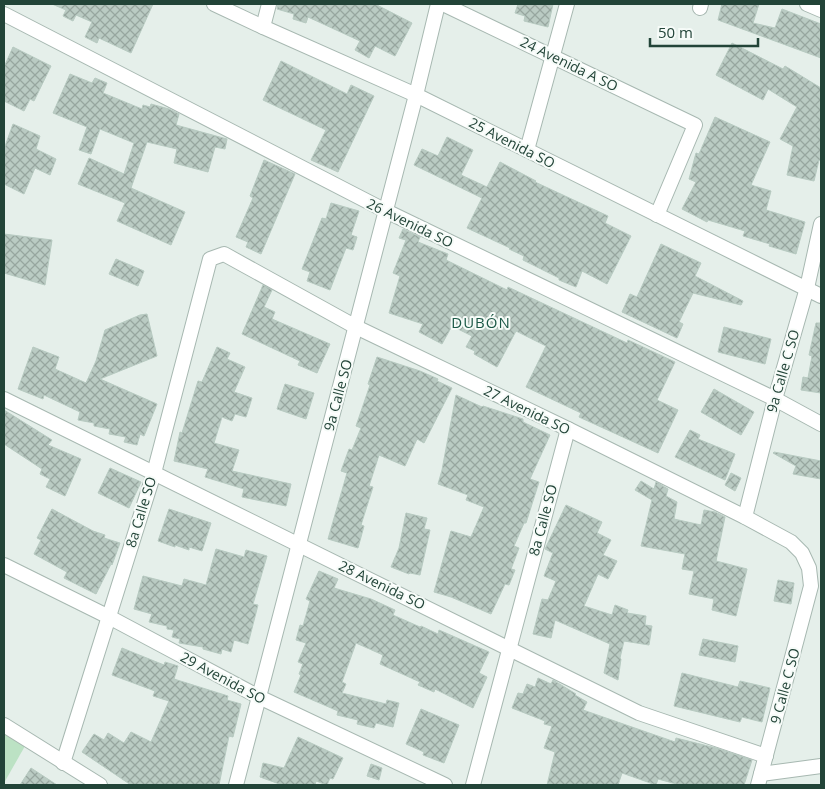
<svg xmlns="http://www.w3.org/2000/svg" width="825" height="789" viewBox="0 0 825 789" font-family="'Open Sans',sans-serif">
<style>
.green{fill:#bce2c4}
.building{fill:url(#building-cross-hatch);stroke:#b7cac1}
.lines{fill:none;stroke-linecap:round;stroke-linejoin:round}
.street-casing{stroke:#a7b8b1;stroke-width:16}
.street{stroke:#fff;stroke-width:14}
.labels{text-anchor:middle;stroke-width:4;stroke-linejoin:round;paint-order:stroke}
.street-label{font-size:14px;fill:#224438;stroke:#f6fbf8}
.neighbourhood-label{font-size:15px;letter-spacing:1px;fill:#1b5846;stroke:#f6fbf8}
</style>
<defs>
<pattern id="building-cross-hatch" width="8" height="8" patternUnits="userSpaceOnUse" patternTransform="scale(1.25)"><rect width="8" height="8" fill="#bacbc3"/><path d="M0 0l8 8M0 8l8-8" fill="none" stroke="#97a69f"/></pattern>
</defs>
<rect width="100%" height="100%" fill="#e5efea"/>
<path class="green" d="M4 734 25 746 4 783Z"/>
<g class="building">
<path d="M52 4H153L131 53 99 38 97 43 85 37 92 22 76 15 73 21 63 16 66 10Z"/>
<path d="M278 4H375L412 23 395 56 375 46 369 58 355 50 360 41 308 17 306 23 293 19 294 14 277 9Z"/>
<path d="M518 4H553L548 27 524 21 525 16 515 13Z"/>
<path d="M722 4H759L753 23 775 28 782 9 821 24V58L718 20Z"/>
<path d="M732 43 783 69 785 66 821 88V161L819 160 814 181 787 175 793 146 780 139 797 107 768 89 763 100 716 75Z"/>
<path d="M13 47 51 66 34 101 30 99 24 111 4 101V67Z"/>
<path d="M281 61 347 94 351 85 374 96 338 172 311 160 326 130 263 100Z"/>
<path d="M70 74 92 83 95 78 107 83 103 93 142 109 143 105 150 107 151 104 169 109 179 114 176 125 227 139 225 149 215 147 208 172 174 163 177 149 147 142 131 188 185 212 171 245 117 221 125 203 78 184 89 158 124 174 134 143 100 129 91 154 79 150 87 127 53 113Z"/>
<path d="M715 117 770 142 751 185 771 191 766 210 805 222 796 254 769 246 770 244 743 236 745 231 708 220 707 222 682 209 696 182 689 179 696 153 699 154Z"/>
<path d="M13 124 40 136 36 149 56 159 50 175 35 168 24 194 4 184V149Z"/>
<path d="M447 137 473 150 461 175 487 187 500 162 536 181 535 182 608 216 605 223 631 236 607 284 582 271 576 287 559 280V278L523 260 524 256 509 249 510 248 467 228 482 198 414 165 422 149 438 156Z"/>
<path d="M264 160 295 174 261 254 246 247 248 242 236 237 253 198 250 196Z"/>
<path d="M331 203 359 211 351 235 357 237 353 250 346 248 330 290 307 281 310 272 302 269 322 218 326 219Z"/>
<path d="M403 229 420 237 418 242 448 254 446 260 507 290 508 287 627 343 628 340 675 362 657 400 678 410 658 453 579 417 581 413 526 387 546 346 516 331 497 367 474 354 475 351 466 347 472 336 452 326 442 344 419 332 423 324 389 313 400 276 393 273 406 240 399 238Z"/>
<path d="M4 234 52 240 45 285 4 273Z"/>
<path d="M661 244 701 263 695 276 743 301 741 305 693 293 679 322 683 324 677 338 622 312 630 294 637 297Z"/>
<path d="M116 259 144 271 138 286 109 274Z"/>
<path d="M263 285 272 290 264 307 275 312 272 319 330 344 317 373 298 365 300 361 242 334Z"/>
<path d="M147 314 157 356 100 379 157 404 144 436 140 434 137 445 124 442 126 437 109 434 110 429 94 426V423L78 420 80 412 44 395 43 399 18 389 33 347 59 357 55 369 86 383 96 361 105 330 140 315Z"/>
<path d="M816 323H821V393L801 390 803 377 808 378 812 356 809 355Z"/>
<path d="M724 327 771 339 765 364 718 352Z"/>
<path d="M217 347 230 353 227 359 245 367 234 392 252 398 246 417 235 414 232 421 222 417 214 443 239 450 232 471 291 484 286 506 242 497 244 489 205 477 208 469 174 461 180 432 182 433 198 381 202 382Z"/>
<path d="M377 357 420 371 438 379 437 381 452 388 424 443 417 439 405 466 379 455 369 486 373 487 361 525 364 526 358 548 328 539 347 473 341 471 349 449 352 450 361 428 356 426 370 385 368 384Z"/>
<path d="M285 384 314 393 306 419 277 409Z"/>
<path d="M714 389 754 412 741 435 701 412Z"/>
<path d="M456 395 482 407 483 406 523 419V422L550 435 530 479 539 482 526 523H524L514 546 519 548 511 569 515 570 509 585 505 584 491 614 451 597 434 592 451 531 471 537 484 507 466 500 468 495 438 484 442 470Z"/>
<path d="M4 410 52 440 48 445 81 459 65 496 46 487 50 479 40 474 42 469 4 444Z"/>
<path d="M690 430 700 435 698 439 735 454 725 480 675 457Z"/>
<path d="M774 452 821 461V479L793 474 796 466 773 453Z"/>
<path d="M110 468 141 482 129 508 98 493Z"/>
<path d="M731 473 741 478 735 491 725 485Z"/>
<path d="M641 481 654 489 656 482 668 489 666 496 677 502 674 519 701 525 704 510 715 512 725 517 716 561 747 569 736 616 712 610 714 599 689 594 694 571 682 569 685 554 641 546 652 500 635 490Z"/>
<path d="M566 505 602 522 597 533 611 540 603 555 617 561 608 579 598 574 584 606 612 615 615 605 628 610 627 613 646 616 645 625 652 626 649 645 624 641 620 658 621 659 618 680 604 673 610 644 555 620 551 638 533 634 542 599 548 600 556 581 544 576 553 553 545 549Z"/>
<path d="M52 509 93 531 105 535 104 538 120 543 112 565 111 564 96 594 64 578 67 572 34 554 41 540 37 538Z"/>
<path d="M169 509 211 523 202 551 189 547V550L175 545V547L158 541Z"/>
<path d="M406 513 427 518 424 529 430 530 420 575 410 573 409 574 391 567 399 548Z"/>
<path d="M216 549 244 557 246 550 267 556 253 604 258 605 248 644 234 640 231 652 222 649 221 654 203 649V647L179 643 180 639 172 637 174 630 167 629V626L149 622 152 614 134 609 143 576 182 586 184 579 206 585Z"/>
<path d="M319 571 338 579 334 588 371 599 395 610 393 615 420 627 421 626 438 634 439 630 489 652 479 673 487 677 473 708 435 689 434 692 418 685 420 682 380 664 383 655 356 643 342 682 346 684 342 693 386 704 387 700 399 703 393 727 376 723 374 728 357 724 358 720 337 715 338 711 294 692 301 675 299 674 303 664 298 662 306 643 296 640 300 625 303 626 310 601 306 599Z"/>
<path d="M778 580 794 583 791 604 774 601Z"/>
<path d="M703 639 738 646 735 662 699 655Z"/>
<path d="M122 648 164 665 165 662 178 666 174 679 228 696 227 700 241 704 233 737 229 736 219 785H131L82 752 94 734 104 740 108 733 124 743 131 732 151 742 169 701 153 696 155 691 112 675Z"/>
<path d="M682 673 738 687 740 681 770 688 762 722 742 717 740 722 674 706Z"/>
<path d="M538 678 551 684 553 680 576 694 575 695 587 702 583 710 675 742 676 738 716 748 752 760 744 785H680L658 779 656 785 622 773 618 785H547L555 752 544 748 552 726 544 724 545 721 512 708 518 693 523 694 527 684 535 687Z"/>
<path d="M421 709 459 725 444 763 423 755 424 752 406 744Z"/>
<path d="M298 737 343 758 333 779 330 778 327 785 316 781 315 785H282L260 777 263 763 284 768Z"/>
<path d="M371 764 382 768 379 780 367 776Z"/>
<path d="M31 768 57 785H20Z"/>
</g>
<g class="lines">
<g class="street-casing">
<g id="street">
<path d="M214 4 263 27 416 95 821 296"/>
<path d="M443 4 695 125 657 215"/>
<path d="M807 4 821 10"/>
<path d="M700 8 701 4"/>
<path d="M4 14 386 211 775 399 821 424"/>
<path d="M263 27 269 4"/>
<path d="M527 150 567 4"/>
<path d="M4 399 639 713 766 756"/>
<path d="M745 517 775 399 807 288 821 224"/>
<path d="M4 565 109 617 259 697 445 785"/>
<path d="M4 725 100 785"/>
<path d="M63 763 154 473 210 259 224 254 356 327 568 429 745 517 791 542 802 553 809 568 811 586 758 785"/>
<path d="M761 774 821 766"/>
<path d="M236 785 416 95 438 4"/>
<path d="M473 785 568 429"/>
</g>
</g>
<use href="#street" class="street"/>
</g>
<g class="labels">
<g class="street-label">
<text transform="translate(569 64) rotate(26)" y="5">24 Avenida A SO</text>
<text transform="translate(512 143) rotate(27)" y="5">25 Avenida SO</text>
<text transform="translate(410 223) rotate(26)" y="5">26 Avenida SO</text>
<text transform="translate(783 371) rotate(-74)" y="5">9a Calle C SO</text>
<text transform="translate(338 395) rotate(-75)" y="5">9a Calle SO</text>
<text transform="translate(527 410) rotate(26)" y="5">27 Avenida SO</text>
<text transform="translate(141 512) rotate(-73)" y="5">8a Calle SO</text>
<text transform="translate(543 520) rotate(-75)" y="5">8a Calle SO</text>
<text transform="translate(382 585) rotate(26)" y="5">28 Avenida SO</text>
<text transform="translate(223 678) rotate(28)" y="5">29 Avenida SO</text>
<text transform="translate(785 686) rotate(-75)" y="5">9 Calle C SO</text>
</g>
<g class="neighbourhood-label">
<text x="481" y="328">DUBÓN</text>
</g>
</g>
<rect width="825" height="789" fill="none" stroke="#224438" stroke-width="10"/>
<path d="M650 38v8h108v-8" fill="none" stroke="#224438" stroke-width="2.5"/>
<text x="658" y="38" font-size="15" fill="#224438" stroke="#f6fbf8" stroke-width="4" paint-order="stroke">50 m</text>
</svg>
